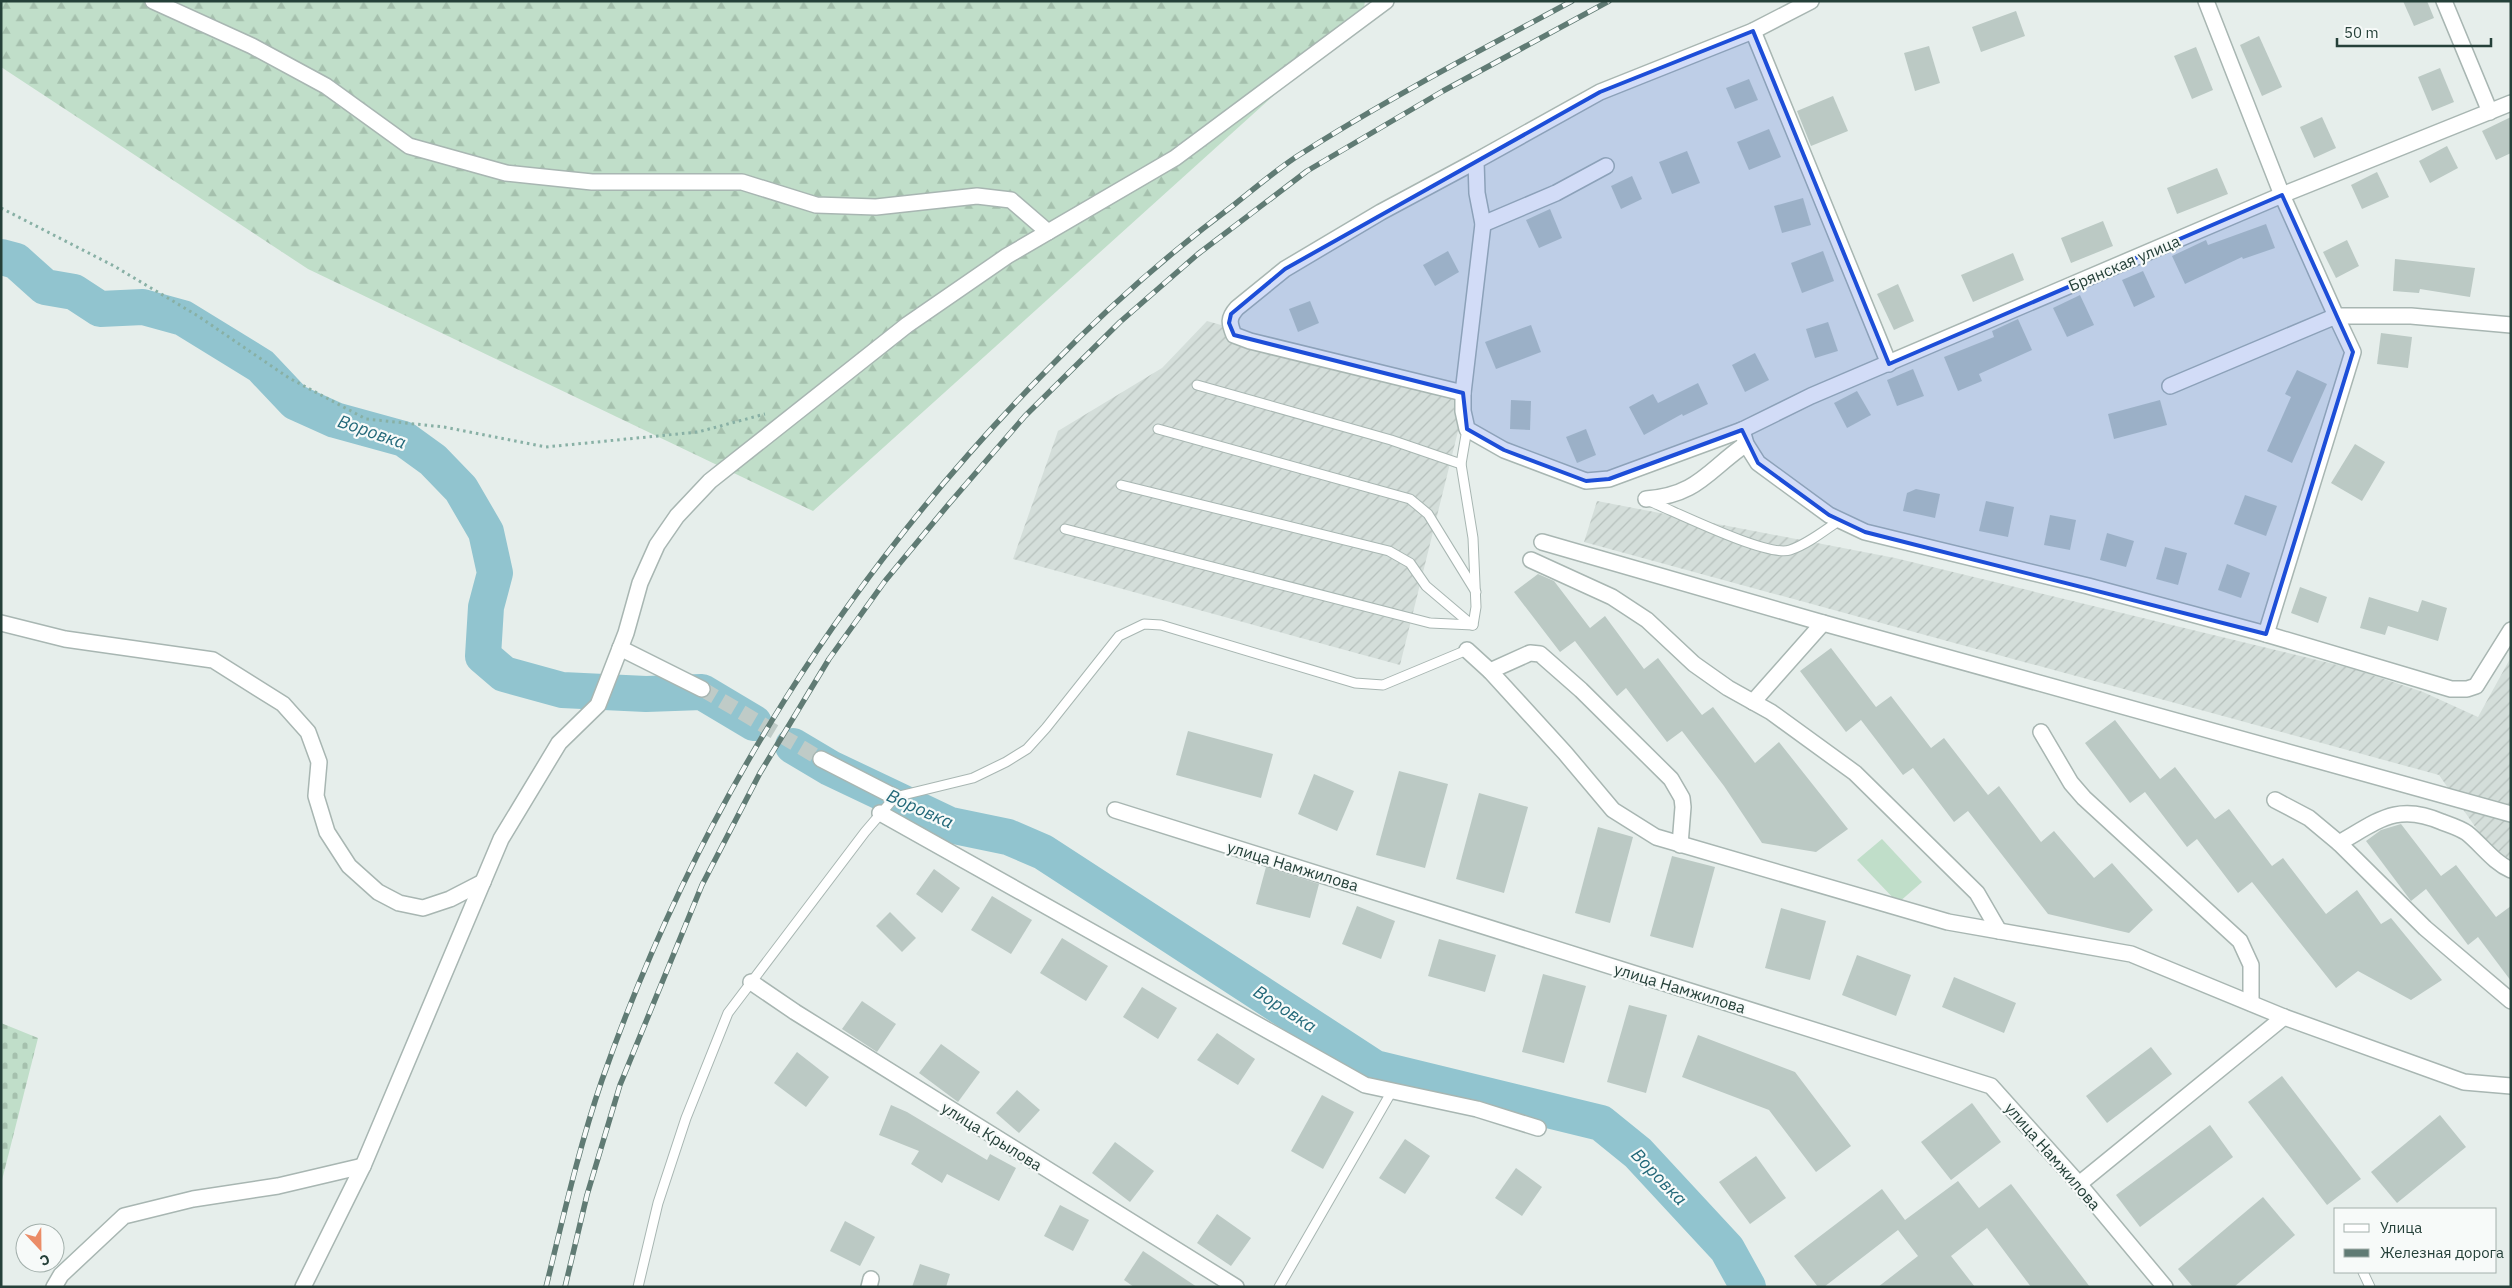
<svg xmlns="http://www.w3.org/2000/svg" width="2512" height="1288" viewBox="0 0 2512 1288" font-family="'IBM Plex Sans',sans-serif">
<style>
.industrial{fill:url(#industrial-furrows)}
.forest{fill:url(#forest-firs)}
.cemetery{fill:url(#cemetery-stones)}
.park{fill:#c0dec9}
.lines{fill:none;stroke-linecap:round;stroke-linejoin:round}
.river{stroke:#91c4cf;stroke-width:36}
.building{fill:#bbc9c4}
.street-tunnel{stroke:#bfcbc7;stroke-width:15;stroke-dasharray:15 8;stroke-linecap:butt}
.lane-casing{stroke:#a8b6b2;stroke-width:11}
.street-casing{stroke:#a8b6b2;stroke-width:18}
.path{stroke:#88b0a5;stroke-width:3;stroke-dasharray:2.5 4;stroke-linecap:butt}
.lane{stroke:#fff;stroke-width:9}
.street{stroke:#fff;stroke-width:15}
.rail-casing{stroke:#607b74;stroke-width:5.5}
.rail{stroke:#f7faf9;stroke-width:4;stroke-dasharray:11;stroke-linecap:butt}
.marked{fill:#1d4ed8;fill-opacity:0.2;stroke:#1d4ed8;stroke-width:4;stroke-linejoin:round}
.labels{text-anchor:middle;stroke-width:4.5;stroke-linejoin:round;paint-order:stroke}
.street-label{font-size:16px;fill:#254039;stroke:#f7faf9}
.water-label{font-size:18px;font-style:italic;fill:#226879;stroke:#f7faf9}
</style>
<defs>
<pattern id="industrial-furrows" width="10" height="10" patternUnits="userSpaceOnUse" patternTransform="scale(1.25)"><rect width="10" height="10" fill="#d4deda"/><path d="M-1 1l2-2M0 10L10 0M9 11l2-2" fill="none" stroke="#b6c0bc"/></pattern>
<pattern id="forest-firs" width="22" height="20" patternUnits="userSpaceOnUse" patternTransform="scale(1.25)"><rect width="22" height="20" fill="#c0dec9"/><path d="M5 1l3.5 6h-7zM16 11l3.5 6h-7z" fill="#a5c0ad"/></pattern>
<pattern id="cemetery-stones" width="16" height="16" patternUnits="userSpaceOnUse" patternTransform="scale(1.25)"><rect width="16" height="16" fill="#c0dec9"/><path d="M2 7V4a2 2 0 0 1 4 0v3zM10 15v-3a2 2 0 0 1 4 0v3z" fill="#a5c0ad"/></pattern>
</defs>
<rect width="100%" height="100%" fill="#e6eeeb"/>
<g class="industrial">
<path d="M1207 321 1467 395 1400 665 1013 559 1058 431 1162 368Z"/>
<path d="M1597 501 1895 558 2354 669 2423 692 2478 717 2511 657V859L2492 851 2439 775 1584 542Z"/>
</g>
<path class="forest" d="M1 1H1365L1363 15 813 511 308 269 1 67Z"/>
<path class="cemetery" d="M1 1023 38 1038 1 1184Z"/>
<path class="park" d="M1882 839 1922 882 1898 903 1857 860Z"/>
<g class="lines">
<g class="river">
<path d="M1 257 16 261 45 287 74 292 100 309 143 307 183 318 261 366 295 402 335 420 404 439 433 460 461 489 486 532 495 573 486 607 483 656 504 674 562 690 646 694 702 692 754 723"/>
<path d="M793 746 830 768 950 825 1008 837 1043 852 1375 1068 1601 1123 1638 1153 1727 1249 1748 1287"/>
</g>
</g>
<g class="building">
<path d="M2403 1H2427L2434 18 2414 26Z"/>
<path d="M2016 11 2025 36 1981 52 1972 27Z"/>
<path d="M2259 36 2282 87 2262 96 2240 45Z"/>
<path d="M1929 46 1940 83 1915 91 1904 53Z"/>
<path d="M2196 47 2213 90 2192 99 2174 56Z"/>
<path d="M2440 68 2454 102 2432 111 2418 77Z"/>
<path d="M1749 79 1758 100 1735 109 1726 88Z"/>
<path d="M1833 96 1848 131 1811 146 1797 111Z"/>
<path d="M2322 117 2336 148 2314 158 2300 127Z"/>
<path d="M2511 117V153L2496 160 2482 131Z"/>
<path d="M1769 129 1781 157 1749 170 1737 142Z"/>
<path d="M2447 146 2458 168 2430 183 2419 161Z"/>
<path d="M1687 151 1700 183 1672 194 1659 162Z"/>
<path d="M2217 168 2228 194 2177 214 2167 188Z"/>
<path d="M2377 172 2389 197 2362 209 2351 185Z"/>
<path d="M1632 176 1642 199 1621 209 1611 186Z"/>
<path d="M1803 198 1811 225 1782 233 1774 206Z"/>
<path d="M1550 209 1562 238 1539 248 1526 220Z"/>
<path d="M2103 221 2113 246 2071 263 2061 238Z"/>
<path d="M2266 224 2275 248 2243 259 2242 257 2185 284 2172 256 2206 240 2208 245Z"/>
<path d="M2347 240 2359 266 2336 278 2323 252Z"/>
<path d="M1448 251 1459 272 1435 286 1423 265Z"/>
<path d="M1823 251 1834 281 1802 293 1791 263Z"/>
<path d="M2013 253 2024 280 1973 302 1961 275Z"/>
<path d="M2395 259 2475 268 2470 297 2420 289 2419 293 2393 291Z"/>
<path d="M2143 271 2155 297 2134 307 2122 280Z"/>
<path d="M1898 284 1914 321 1894 330 1877 294Z"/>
<path d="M2080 295 2094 325 2067 337 2053 308Z"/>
<path d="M1310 301 1319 323 1298 332 1289 309Z"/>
<path d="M2018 319 2032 350 1979 374 1982 381 1958 391 1944 357 1994 337 1992 331Z"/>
<path d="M1828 322 1838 351 1815 358 1806 329Z"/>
<path d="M1531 325 1541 352 1496 369 1485 342Z"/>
<path d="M2381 333 2412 337 2408 368 2377 364Z"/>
<path d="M1755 353 1769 380 1745 392 1732 365Z"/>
<path d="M1913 369 1924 396 1897 406 1887 380Z"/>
<path d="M2297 370 2327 384 2292 463 2267 451 2291 397 2285 394Z"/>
<path d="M1698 383 1708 404 1683 416 1682 414 1644 435 1629 407 1653 394 1658 403Z"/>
<path d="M1857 391 1871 415 1847 428 1834 403Z"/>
<path d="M1511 400 1531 401 1530 430 1510 429Z"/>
<path d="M2160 400 2167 425 2114 439 2108 414Z"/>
<path d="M1586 429 1596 455 1577 463 1566 437Z"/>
<path d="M2355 444 2385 462 2362 501 2331 483Z"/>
<path d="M1916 489 1940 494 1935 518 1903 511 1907 493Z"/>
<path d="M2245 495 2277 506 2266 536 2234 524Z"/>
<path d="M1986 501 2014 507 2008 537 1979 531Z"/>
<path d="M2050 515 2076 520 2070 550 2044 545Z"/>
<path d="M2107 533 2134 541 2126 567 2100 560Z"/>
<path d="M2165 547 2187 553 2178 585 2156 579Z"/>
<path d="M2227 564 2250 573 2241 598 2218 590Z"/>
<path d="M1538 574 1554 581 1590 628 1605 616 1644 669 1658 658 1702 715 1713 707 1755 763 1779 742 1848 829 1816 852 1762 843 1724 786 1682 731 1667 742 1626 688 1617 696 1575 641 1560 652 1514 592Z"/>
<path d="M2300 587 2327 597 2318 623 2291 613Z"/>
<path d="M2369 597 2418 612 2422 600 2447 608 2438 641 2388 626 2385 635 2360 628Z"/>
<path d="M1831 648 1876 707 1891 696 1931 748 1944 738 1988 795 1999 786 2041 842 2054 831 2094 878 2112 863 2153 910 2129 933 2048 914 1968 811 1954 822 1913 768 1903 775 1861 720 1846 732 1800 671Z"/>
<path d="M2115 720 2160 779 2175 767 2215 819 2229 809 2272 866 2283 858 2326 914 2357 890 2381 924 2391 918 2442 980 2411 1000 2358 971 2336 988 2252 882 2238 893 2197 839 2187 847 2145 792 2130 803 2085 743Z"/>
<path d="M1188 731 1273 754 1261 798 1176 775Z"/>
<path d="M1399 771 1448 784 1425 868 1376 855Z"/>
<path d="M1314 774 1354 791 1337 831 1298 814Z"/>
<path d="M1479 793 1528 807 1504 893 1456 879Z"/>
<path d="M2401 824 2441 876 2456 865 2496 917 2511 906V981L2478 937 2468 945 2426 889 2411 901 2366 841 2381 830Z"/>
<path d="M1598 827 1633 837 1610 923 1575 913Z"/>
<path d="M1672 856 1715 867 1693 948 1650 936Z"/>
<path d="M1266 867 1319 884 1310 918 1256 904Z"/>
<path d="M934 869 960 888 942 913 916 894Z"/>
<path d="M992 896 1032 920 1011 954 971 930Z"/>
<path d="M1357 906 1395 921 1381 959 1342 944Z"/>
<path d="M1781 908 1826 921 1810 980 1765 968Z"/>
<path d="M890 912 916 938 902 952 876 926Z"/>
<path d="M1062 938 1108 966 1086 1001 1040 973Z"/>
<path d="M1439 939 1496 955 1485 992 1428 976Z"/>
<path d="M1857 955 1911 975 1896 1016 1842 995Z"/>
<path d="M1543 974 1586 986 1564 1063 1522 1052Z"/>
<path d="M1954 977 2016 1003 2004 1033 1942 1007Z"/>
<path d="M1142 987 1177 1008 1158 1039 1123 1017Z"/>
<path d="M862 1001 896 1024 877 1052 842 1029Z"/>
<path d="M1629 1005 1667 1015 1646 1093 1607 1082Z"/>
<path d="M1217 1033 1255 1059 1238 1085 1197 1060Z"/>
<path d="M1698 1035 1795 1072 1851 1146 1816 1172 1769 1110 1682 1077Z"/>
<path d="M941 1044 980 1072 958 1102 919 1073Z"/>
<path d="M2151 1047 2172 1074 2107 1123 2086 1096Z"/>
<path d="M797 1052 829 1077 806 1107 774 1083Z"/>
<path d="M2282 1076 2361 1179 2327 1205 2248 1102Z"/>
<path d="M1017 1090 1040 1110 1019 1133 996 1113Z"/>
<path d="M1322 1095 1354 1112 1323 1169 1291 1151Z"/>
<path d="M1972 1103 2001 1142 1951 1180 1921 1142Z"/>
<path d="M891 1105 907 1112 987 1160 990 1154 1016 1168 999 1201 947 1174 942 1183 911 1164 919 1151 879 1135Z"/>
<path d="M2440 1115 2466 1147 2397 1203 2371 1172Z"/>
<path d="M2210 1125 2233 1157 2140 1227 2116 1195Z"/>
<path d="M1405 1139 1430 1156 1405 1194 1379 1178Z"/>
<path d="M1115 1142 1154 1171 1130 1202 1092 1173Z"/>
<path d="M1756 1156 1786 1198 1750 1224 1719 1182Z"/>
<path d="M1516 1168 1542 1187 1522 1216 1495 1198Z"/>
<path d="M1958 1181 1979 1208 2011 1184 2090 1287H2031L1987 1228 1951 1256 1975 1287H1878L1918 1256 1898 1230 1824 1287H1818L1794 1256 1882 1189 1905 1220Z"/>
<path d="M2263 1197 2295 1235 2234 1287H2193L2178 1269Z"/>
<path d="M1060 1205 1089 1220 1073 1251 1044 1236Z"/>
<path d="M1217 1214 1251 1238 1231 1266 1197 1243Z"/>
<path d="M845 1221 875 1237 860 1266 830 1251Z"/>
<path d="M1143 1251 1197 1287H1134L1124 1280Z"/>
<path d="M920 1264 950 1274 946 1287H912Z"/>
</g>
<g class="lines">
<path class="street-tunnel" d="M702 689 821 759"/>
<g class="lane-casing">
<g id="lane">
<path d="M1197 385 1391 440 1461 464"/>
<path d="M1158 429 1410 499 1428 514 1476 592"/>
<path d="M1467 429 1461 464 1473 538 1476 607 1473 625"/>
<path d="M1121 485 1389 551 1410 563 1426 586 1472 625"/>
<path d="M1649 501C1674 511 1768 558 1790 550 1808 544 1825 530 1840 520"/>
<path d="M1065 529 1430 623 1473 625"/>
<path d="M2363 1272 2370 1287"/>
<path d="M638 1287 658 1203 686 1118 728 1013 865 832 895 797 973 778 1006 762 1027 749 1046 728 1119 636 1144 624 1161 625 1355 683 1383 685 1467 650"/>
<path d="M1279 1287 1392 1091"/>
</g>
</g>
<g class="street-casing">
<g id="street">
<path d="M153 1 252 46 326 86 409 146 506 173 592 182H742L816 205 876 207 977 196 1011 200 1048 232"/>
<path d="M1811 1 1753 31 1600 92 1476 161 1477 193 1483 224 1463 393V411L1467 429 1504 450 1586 481 1609 479 1742 430 1811 396 2282 195 2511 103"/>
<path d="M2206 1 2282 195 2336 316H2411L2511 325"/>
<path d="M2444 1 2490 112"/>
<path d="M1753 31 1889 364"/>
<path d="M1483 224 1556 193 1606 166"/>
<path d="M2170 386 2336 316 2353 352 2266 634"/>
<path d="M1463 393 1250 341 1234 335C1229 323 1228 318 1237 308L1285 269 1381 212 1476 161"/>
<path d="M1742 430 1746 444 1758 463 1829 515 1865 532 2088 586 2266 634 2451 689H2467L2476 686 2511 630"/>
<path d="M1646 499C1698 495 1708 470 1746 444"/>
<path d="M1542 542 1823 623 2511 814"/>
<path d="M1531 560 1612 597 1647 620 1694 664 1728 688 1771 712 1855 773 1977 893 1999 931"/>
<path d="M1 623 65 639 213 660 283 704 308 732 319 762 316 796 327 832 349 866 378 892 399 903 423 908 450 899 483 882"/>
<path d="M620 648 702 689"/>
<path d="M1467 650 1490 671 1565 753 1613 810 1656 837 1948 922 2131 954 2284 1017 2464 1082 2511 1086"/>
<path d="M1490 671 1530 653 1540 654 1581 690 1671 779 1682 798 1683 807 1680 845"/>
<path d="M1753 702 1823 623"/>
<path d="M2041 732 2071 783 2084 798 2240 941 2251 965V1003"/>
<path d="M821 759 895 797"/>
<path d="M2275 800 2309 818 2339 843 2425 928 2511 1001"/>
<path d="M1115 810 1991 1086 2079 1184 2165 1287"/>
<path d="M880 813 1365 1085 1477 1109 1538 1128"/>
<path d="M2339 843C2378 821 2397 802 2442 822 2450 825 2460 828 2467 833 2482 845 2493 862 2511 870"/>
<path d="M751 982 795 1012 1236 1287"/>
<path d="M2079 1184 2284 1017"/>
<path d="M54 1287 61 1275 124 1216 193 1199 278 1186 363 1166"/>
<path d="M303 1287 363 1166 501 839 559 743 598 705 626 633 640 583 657 545 677 516 710 481 907 325 1007 256 1175 158 1386 1"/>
<path d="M869 1287 871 1279"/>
</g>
</g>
<path class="path" d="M1 208 114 266 198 316 289 378 366 419 444 427 546 447 698 432 765 414"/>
<use href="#lane" class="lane"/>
<use href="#street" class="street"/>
<g class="rail-casing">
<g id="rail">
<path d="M546 1287C563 1218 579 1147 602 1080 698 807 846 574 1049 368 1107 308 1168 254 1235 204 1255 188 1275 171 1296 157 1385 100 1479 51 1572 1"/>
<path d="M565 1287 587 1195 620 1085 702 885 760 773 829 659 885 581 948 505 1025 416 1120 322 1198 254 1307 171 1443 91 1609 1"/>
</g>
</g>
<use href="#rail" class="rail"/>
</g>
<path class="marked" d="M1753 31 1889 364 2282 195 2353 352 2266 634 1865 532 1829 515 1758 463 1742 430 1609 479 1586 481 1504 450 1467 429 1463 393 1234 335 1229 323 1231 314 1285 269 1600 92Z"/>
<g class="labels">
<g class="street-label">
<text transform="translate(2124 263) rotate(-23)" y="6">Брянская улица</text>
<text transform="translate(1293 866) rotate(17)" y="6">улица Намжилова</text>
<text transform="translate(1680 988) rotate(17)" y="6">улица Намжилова</text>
<text transform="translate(992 1136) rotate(32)" y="6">улица Крылова</text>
<text transform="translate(2053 1156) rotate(49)" y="6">улица Намжилова</text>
</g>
<g class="water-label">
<text transform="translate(372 432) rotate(19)" y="6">Воровка</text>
<text transform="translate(920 809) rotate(24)" y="6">Воровка</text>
<text transform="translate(1285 1009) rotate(33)" y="6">Воровка</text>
<text transform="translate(1659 1177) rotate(46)" y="6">Воровка</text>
</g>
</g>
<rect width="2512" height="1288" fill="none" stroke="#254039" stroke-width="5"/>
<rect x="2334" y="1208" width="162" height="65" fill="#f7faf9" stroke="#a3b0ac"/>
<rect x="2344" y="1224" width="25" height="8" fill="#ffffff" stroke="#a3b0ac"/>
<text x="2380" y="1233" font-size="15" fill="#254039">Улица</text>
<rect x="2344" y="1249" width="25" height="8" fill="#607b74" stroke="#a3b0ac"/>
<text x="2380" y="1258" font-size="15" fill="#254039">Железная дорога</text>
<g transform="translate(40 1248) rotate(158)"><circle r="24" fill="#f7faf9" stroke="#a3b0ac"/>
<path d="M0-4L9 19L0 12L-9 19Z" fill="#eb8c67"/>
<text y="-8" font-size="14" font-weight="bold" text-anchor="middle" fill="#254039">С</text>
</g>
<path d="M2337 38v8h154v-8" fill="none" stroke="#254039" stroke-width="2.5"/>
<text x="2344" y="38" font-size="15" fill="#254039" stroke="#f7faf9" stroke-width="4" paint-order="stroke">50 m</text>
</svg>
